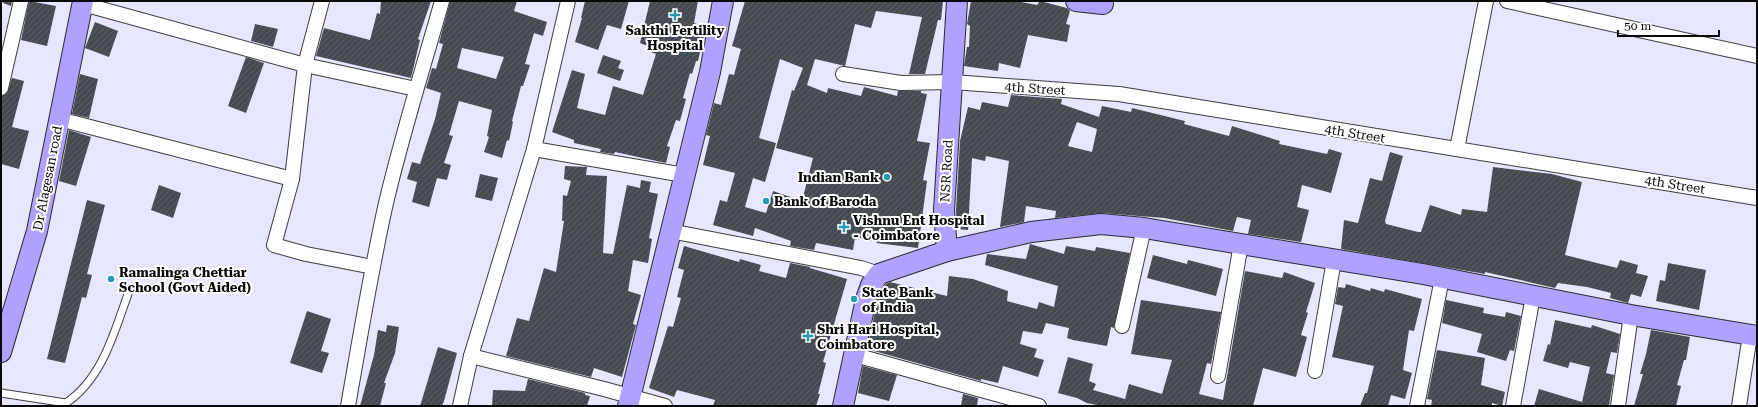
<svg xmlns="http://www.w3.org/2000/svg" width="1758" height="407" viewBox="0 0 1758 407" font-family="'Roboto Serif',serif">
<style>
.building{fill:url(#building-hatch);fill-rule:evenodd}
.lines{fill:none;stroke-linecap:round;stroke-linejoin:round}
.lane-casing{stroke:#3c3c3c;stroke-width:9}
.street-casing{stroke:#3c3c3c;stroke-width:16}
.secondary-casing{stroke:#2b2b2b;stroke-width:22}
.lane{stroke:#fff;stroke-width:7}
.street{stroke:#fff;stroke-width:14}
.secondary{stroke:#aea2fe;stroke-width:20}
.poi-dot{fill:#269ab5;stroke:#fff;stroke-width:1.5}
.labels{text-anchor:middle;stroke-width:4;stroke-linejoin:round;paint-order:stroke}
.poi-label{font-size:13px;font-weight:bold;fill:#090909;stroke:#fff;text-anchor:start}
.street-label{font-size:13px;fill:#090909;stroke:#fff}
</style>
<defs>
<pattern id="building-hatch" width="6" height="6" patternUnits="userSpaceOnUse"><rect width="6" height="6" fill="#464b52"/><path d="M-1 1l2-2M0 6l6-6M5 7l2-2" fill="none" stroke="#5c6066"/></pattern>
</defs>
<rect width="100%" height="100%" fill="#e7e6ff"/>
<g class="building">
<path d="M3 1H12L11 6 3 3Z"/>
<path d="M29 1 56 6 47 46 21 40Z"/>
<path d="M381 1H431L418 39 420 40 411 78 316 56 324 28 370 40 377 13 380 14Z"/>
<path d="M450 1H517L514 11 547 22 543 36 534 33 525 64 530 65 523 86H521L512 121 513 122 509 141 507 140 502 158 484 152 489 137 487 136 492 110 459 101 449 135 453 136 444 163 451 165 447 180 437 178 429 207 412 202 417 182 407 179 412 162 420 164 435 119 441 93 426 88 432 68 436 69 443 44 439 43ZM462 48 504 57 496 79 457 68Z"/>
<path d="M585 1H629L621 29 607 25 598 50 575 42 582 18H581Z"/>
<path d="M650 1H698L694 23 706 27 698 61H696L692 74 690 73 683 98 686 99 680 121 676 120 667 146 670 147 666 163 615 152 614 154 600 152 601 149 574 143V140L552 132 572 70 585 74 577 108 605 115 613 86 643 95 656 54 651 52 653 48 640 43Z"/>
<path d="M745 1H943L941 20H938L925 74H909L922 17 876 11 871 28 855 24 845 66 815 59 807 85 827 93 828 88 861 96 864 87 897 96 898 91H921V93L927 94 917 141 930 143 923 180 927 181 918 248 876 243 877 242 855 237 853 250 816 243 814 250 790 246 791 241 755 228 753 236 713 225 720 200 727 202 735 173 703 165 710 136 706 135 714 103 721 105 729 74 734 75 741 49 732 46ZM780 59 803 68 794 91 792 90 776 148 813 158 802 201 773 191 766 213 745 207 753 178 765 182 776 143 759 138Z"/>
<path d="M971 1H1016L1037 5 1040 1 1067 8 1070 11 1066 24 1070 25 1067 42 1028 35 1020 68 999 63 998 71 964 66 967 47H969L970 26 967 24Z"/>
<path d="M95 22 118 31 109 57 85 48Z"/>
<path d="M255 24 278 29 273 47 251 41Z"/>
<path d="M603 55 621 61 618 68 624 70 620 81 597 73Z"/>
<path d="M246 57 264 63 246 113 228 106Z"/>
<path d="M80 74 98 79 89 118 72 114Z"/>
<path d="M12 78 24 81 12 127 29 131 19 169 1 164V96L7 93Z"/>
<path d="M1011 95 1062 99 1061 104 1099 117 1102 106 1131 112 1132 108 1185 121 1184 124 1229 136 1232 126 1280 141 1279 144 1327 154 1329 149 1342 153 1331 193 1302 185 1297 207 1309 210 1301 242 1248 234 1251 220 1237 217 1233 231 1164 218 1102 213 1055 218 1056 211 1026 206 1024 222 1000 227 1009 161 986 156 985 161 972 158 968 230 957 229 956 210 960 141 968 107 980 110 982 102 1008 107ZM1077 122 1097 129 1092 152 1068 146Z"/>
<path d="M69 130 91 137 76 186 59 181Z"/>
<path d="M1390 152 1403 156 1385 221 1386 224 1418 232H1421L1430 205 1461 215 1462 209 1487 212 1493 167 1552 174 1582 182 1565 255 1617 268 1620 260 1638 265 1636 273 1648 276 1641 297 1631 294 1628 303 1610 298 1611 293 1587 287 1558 283 1555 288 1485 272V274L1341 249 1344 220 1358 223 1370 178 1382 181Z"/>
<path d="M565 166 587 167 586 175 607 176 603 253 613 254 627 185 640 188 641 180 651 182 649 192 658 194 649 238 652 239 648 263 633 260 628 291 641 295 633 324 636 325 622 377 594 368 591 377 506 356 517 318 529 321 544 268 556 272 564 221H562L563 195 567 196 571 181 564 179Z"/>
<path d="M480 174 498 178 492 201 475 197Z"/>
<path d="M159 185 181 193 173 218 151 210Z"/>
<path d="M87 200 105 205 87 274 92 275 86 298 82 297 65 363 47 359Z"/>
<path d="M1030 244 1064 254 1066 246 1095 251 1096 247 1130 253 1114 328 1111 327 1107 346 1073 340 1067 338 1069 328 1046 323 1042 334 1023 331 1020 344 1037 349 1034 357 1044 360 1038 377 1003 366 998 383 981 379V381L867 349 877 302 881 290 886 284 890 282 947 296 949 276 973 279 1008 291 1007 301 1037 309 1039 302 1054 307 1058 286 985 265 987 254 1026 259Z"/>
<path d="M684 246 739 262 740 259 761 265 759 271 786 278 790 263 810 267V268L847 279 823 362 826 363 818 394H820L816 406H713L715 400 677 390 674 397 649 388 668 326 673 327 681 298 677 297 684 270 678 268Z"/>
<path d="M1153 255 1187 264 1188 260 1223 269 1216 296 1147 278Z"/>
<path d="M1668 263 1706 270 1699 310 1656 301 1660 280 1665 281Z"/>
<path d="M1245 271 1282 278 1284 272 1315 283 1306 312 1308 313 1301 335 1307 337 1296 377 1263 368 1253 406H1102L1087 403 1077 398 1058 393 1068 357 1093 364 1089 381 1096 384 1093 390 1125 399 1129 384 1162 394 1172 360 1131 354 1141 300 1221 312 1211 364 1207 363 1199 394 1223 400Z"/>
<path d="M1346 284 1370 291 1371 288 1384 292 1385 289 1422 299 1414 331 1409 330 1403 370 1412 373 1405 399 1391 395 1388 406H1360L1365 393H1367L1374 366 1332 357 1343 306 1335 304 1338 287 1345 288Z"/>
<path d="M1446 300 1484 308 1483 313 1505 317 1506 312 1521 316 1514 351 1510 350 1506 361 1477 352 1482 334 1442 323Z"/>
<path d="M307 311 331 319 321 351 329 353 322 373 290 363Z"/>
<path d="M1555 320 1591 328 1592 325 1620 334 1617 353 1611 352 1606 373 1614 375 1609 406H1534L1539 389 1582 402 1590 367 1570 362 1568 368 1543 361 1548 344 1550 345Z"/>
<path d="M387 325 399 327 395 353 384 383H386L380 406H360L374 355 378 330 386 332Z"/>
<path d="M1651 330 1690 337 1686 360H1684L1677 385 1681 386 1676 406H1634L1643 374H1640L1646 354Z"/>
<path d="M438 347 457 353 444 401 442 406H420Z"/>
<path d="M1437 350 1485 358 1481 385 1505 392 1502 406 1492 403V406H1431L1432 400 1427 399Z"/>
<path d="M863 366 897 375 889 401 858 393Z"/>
<path d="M528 379 585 393V395L590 396 587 406H492L493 390 525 391Z"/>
<path d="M963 394 978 398 977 406H961Z"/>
</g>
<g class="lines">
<g class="lane-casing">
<path id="lane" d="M1 393 66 403C102 379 114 333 128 294"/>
</g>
<g class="street-casing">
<g id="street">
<path d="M1507 1 1757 56"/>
<path d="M83 4 305 65 416 89"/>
<path d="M843 74 901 83 952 82 1119 94 1757 198"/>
<path d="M1 88 21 1"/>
<path d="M59 119 292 179 305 65 322 1"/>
<path d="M534 149 684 175"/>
<path d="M1457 149 1486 1"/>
<path d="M292 179 274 245 306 254 373 267"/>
<path d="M670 231 861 268 879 274"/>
<path d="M1122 326 1144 228"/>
<path d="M855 355 1039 406"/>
<path d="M471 356 604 389 665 406"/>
<path d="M1315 371 1334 260"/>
<path d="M1218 376 1241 244"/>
<path d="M348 406C360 338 371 270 386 203 402 135 423 68 442 1"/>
<path d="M460 406 471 356 534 149 568 1"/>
<path d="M1417 406 1442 278"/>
<path d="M1513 406 1533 296"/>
<path d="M1618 406 1631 315"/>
<path d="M1739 406 1750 335"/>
</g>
</g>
<g class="secondary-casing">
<g id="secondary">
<path d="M1076 1 1103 4"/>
<path d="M947 251 1031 232 1101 224 1144 228 1423 274 1631 315 1757 336"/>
<path d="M1 352 37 231 83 1"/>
<path d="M628 406 710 72 723 1"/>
<path d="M843 406 866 299 871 285 879 274 947 251 944 210 957 1"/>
</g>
</g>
<use href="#lane" class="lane"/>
<use href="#street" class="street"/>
<use href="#secondary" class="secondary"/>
</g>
<g class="poi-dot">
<path d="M673 9h4v4h4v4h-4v4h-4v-4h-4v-4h4z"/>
<circle cx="887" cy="177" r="4"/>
<circle cx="766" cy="201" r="4"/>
<path d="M842 221h4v4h4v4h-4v4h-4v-4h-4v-4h4z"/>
<circle cx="111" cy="279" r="4"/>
<circle cx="854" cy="299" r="4"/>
<path d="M806 330h4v4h4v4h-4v4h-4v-4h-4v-4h4z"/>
</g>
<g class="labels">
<g class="poi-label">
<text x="675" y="35" text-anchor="middle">Sakthi Fertility<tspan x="675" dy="15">Hospital</tspan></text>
<text x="879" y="182" text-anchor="end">Indian Bank</text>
<text x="774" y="206">Bank of Baroda</text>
<text x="853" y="225">Vishnu Ent Hospital<tspan x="853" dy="15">- Coimbatore</tspan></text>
<text x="119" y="277">Ramalinga Chettiar<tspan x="119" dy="15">School (Govt Aided)</tspan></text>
<text x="862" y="297">State Bank<tspan x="862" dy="15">of India</tspan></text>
<text x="817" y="334">Shri Hari Hospital,<tspan x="817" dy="15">Coimbatore</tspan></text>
</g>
<g class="street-label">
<text transform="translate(1035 88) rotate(4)" y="5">4th Street</text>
<text transform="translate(1355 133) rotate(9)" y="5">4th Street</text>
<text transform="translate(946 171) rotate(-87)" y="5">NSR Road</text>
<text transform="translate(47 178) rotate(-79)" y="5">Dr Alagesan road</text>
<text transform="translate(1675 184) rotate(9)" y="5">4th Street</text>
</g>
</g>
<rect width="1758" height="407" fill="none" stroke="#090909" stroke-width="4"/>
<path d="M1618 30v6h101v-6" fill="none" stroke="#090909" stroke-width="2"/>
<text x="1624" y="30" font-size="12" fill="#090909" stroke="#ffffff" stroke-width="3" paint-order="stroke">50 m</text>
</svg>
